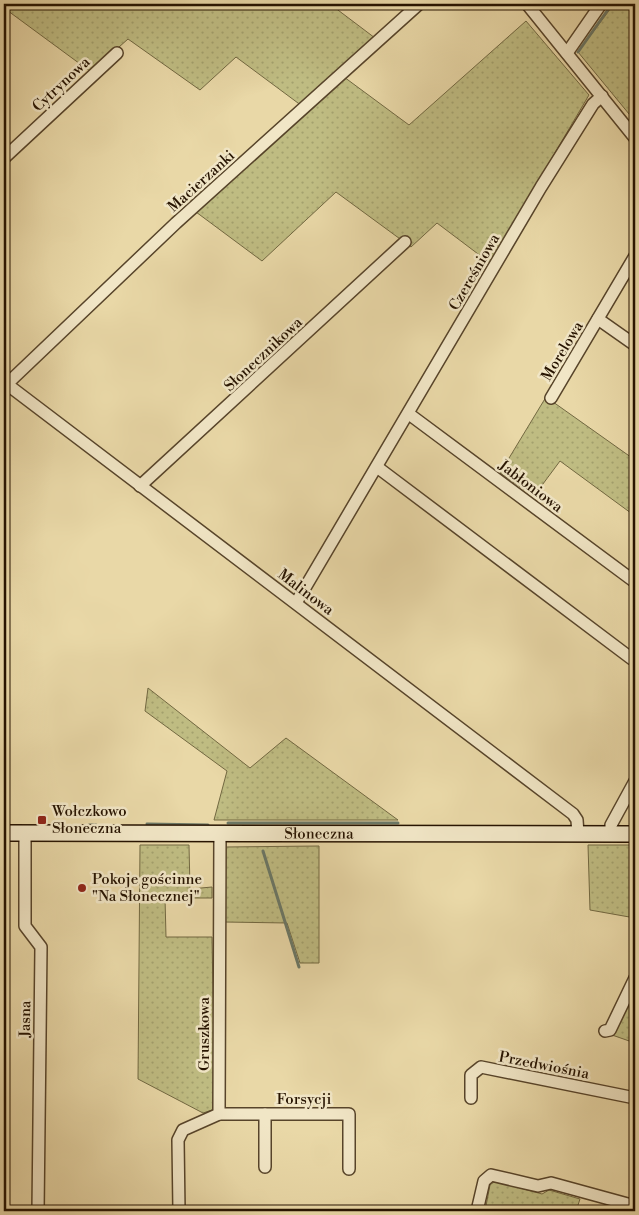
<svg xmlns="http://www.w3.org/2000/svg" width="639" height="1215" viewBox="0 0 639 1215" font-family="'Libre Bodoni',serif">
<style>
.grass{fill:url(#grass-dots);stroke:#726841}
.lines{fill:none;stroke-linecap:round;stroke-linejoin:round}
.stream{stroke:#6a7766;stroke-width:3}
.street-casing{stroke:#57442a;stroke-width:14}
.secondary-casing{stroke:#261300;stroke-width:18}
.street{stroke:#f1e6c6;stroke-width:11}
.secondary{stroke:#f1e6c6;stroke-width:15}
.poi-dot{fill:#8f2418;stroke:#f1e6c6;stroke-width:2}
.labels{text-anchor:middle;stroke-width:5;stroke-linejoin:round;paint-order:stroke}
.street-label{font-size:15px;fill:#261300;stroke:#f1e6c6}
.poi-label{font-size:15px;fill:#261300;stroke:#f1e6c6;text-anchor:start}
</style>
<defs>
<pattern id="grass-dots" width="8" height="8" patternUnits="userSpaceOnUse" patternTransform="scale(1.25)"><rect width="8" height="8" fill="#bfbc82"/><path d="M2 2h.1M6 6h.1" fill="none" stroke="#a4a16e" stroke-width="1.8" stroke-linecap="round"/></pattern>
</defs>
<rect width="100%" height="100%" fill="#e9d8a7"/>
<filter id="stains"><feTurbulence type="fractalNoise" baseFrequency=".004" numOctaves="4"/><feColorMatrix values="0 0 0 0 .2 0 0 0 0 .09 0 0 0 0 .02 0 0 0 .5 -.17"/></filter>
<radialGradient id="worn" r=".72"><stop offset=".6" stop-color="#630" stop-opacity="0"/><stop offset="1" stop-color="#630" stop-opacity=".3"/></radialGradient>
<g class="grass">
<path d="M4 4H330L375 38 302 106 236 57 200 90 128 39 91 72 4 8Z"/>
<path d="M614 4H635L634 120 578 52Z"/>
<path d="M526 21 589 95 490 263 437 223 411 247 336 192 262 261 196 212 344 77 409 125Z"/>
<path d="M546 397 635 460V516L560 461 534 496 500 473Z"/>
<path d="M148 688 250 768 286 738 398 820H214L227 771 145 711Z"/>
<path d="M140 845H189L190 889 212 887V898H165L166 937H212L215 1109 203 1113 138 1079Z"/>
<path d="M588 845H635V918L590 910Z"/>
<path d="M319 846V963H300L287 923 224 922V847Z"/>
<path d="M635 988V1043L612 1035Z"/>
<path d="M495 1181 542 1194 549 1190 580 1199 576 1211H485L490 1185Z"/>
</g>
<g class="lines">
<g class="stream">
<path d="M578 52 612 4"/>
<path d="M228 823H398"/>
<path d="M147 824 208 825"/>
<path d="M89 825H96"/>
<path d="M263 851 299 967 298 964"/>
</g>
<g class="street-casing">
<g id="street">
<path d="M527 4 635 138"/>
<path d="M567 53 601 4"/>
<path d="M4 158 117 53"/>
<path d="M598 319 635 345"/>
<path d="M4 382 573 814 577 820 578 834"/>
<path d="M7 384 176 223 419 4"/>
<path d="M551 398 635 256"/>
<path d="M409 414 635 582"/>
<path d="M377 467 632 659"/>
<path d="M140 486 405 242"/>
<path d="M296 603 541 187 593 104 602 96"/>
<path d="M25 833V926L41 947 38 1211"/>
<path d="M611 835V825L635 781"/>
<path d="M605 1031 610 1030 635 978"/>
<path d="M471 1098V1075L481 1067 635 1098"/>
<path d="M219 1114H349V1169"/>
<path d="M265 1167V1114"/>
<path d="M179 1211 178 1140 183 1130 219 1114 220 832"/>
<path d="M477 1211 484 1181 491 1175 538 1186 551 1183 635 1206"/>
</g>
</g>
<g class="secondary-casing">
<g id="secondary">
<path id="s1" d="M4 833 635 834"/>
</g>
</g>
<use href="#street" class="street"/>
<use href="#secondary" class="secondary"/>
</g>
<g class="poi-dot">
<rect x="37" y="815" width="10" height="10" rx="2.5"/>
<circle cx="82" cy="888" r="5"/>
</g>
<g class="labels">
<g class="street-label">
<text transform="translate(61 84) rotate(-43)" y="5">Cytrynowa</text>
<text transform="translate(201 181) rotate(-42)" y="5">Macierzanki</text>
<text transform="translate(474 272) rotate(-60)" y="5">Czereśniowa</text>
<text transform="translate(562 351) rotate(-59)" y="5">Morelowa</text>
<text transform="translate(263 354) rotate(-43)" y="5">Słonecznikowa</text>
<text transform="translate(531 486) rotate(37)" y="5">Jabłoniowa</text>
<text transform="translate(306 592) rotate(37)" y="5">Malinowa</text>
<text dy="5" stroke="none"><textPath href="#s1" startOffset="315">Słoneczna</textPath></text>
<text transform="translate(25 1019) rotate(-89)" y="5">Jasna</text>
<text transform="translate(204 1034) rotate(-90)" y="5">Gruszkowa</text>
<text transform="translate(544 1065) rotate(11)" y="5">Przedwiośnia</text>
<text x="304" y="1104">Forsycji</text>
</g>
<g class="poi-label">
<text x="52" y="816">Wołczkowo<tspan x="52" dy="17">Słoneczna</tspan></text>
<text x="92" y="884">Pokoje gościnne<tspan x="92" dy="17">"Na Słonecznej"</tspan></text>
</g>
</g>
<rect width="639" height="1215" fill="none" stroke="#e9d8a7" stroke-width="20"/>
<rect x="5" y="5" width="629" height="1205" fill="none" stroke="#261300" stroke-width="2.5"/>
<rect x="10" y="10" width="619" height="1195" fill="none" stroke="#261300"/>
<rect width="100%" height="100%" filter="url(#stains)"/>
<rect width="100%" height="100%" fill="url(#worn)"/>
</svg>
